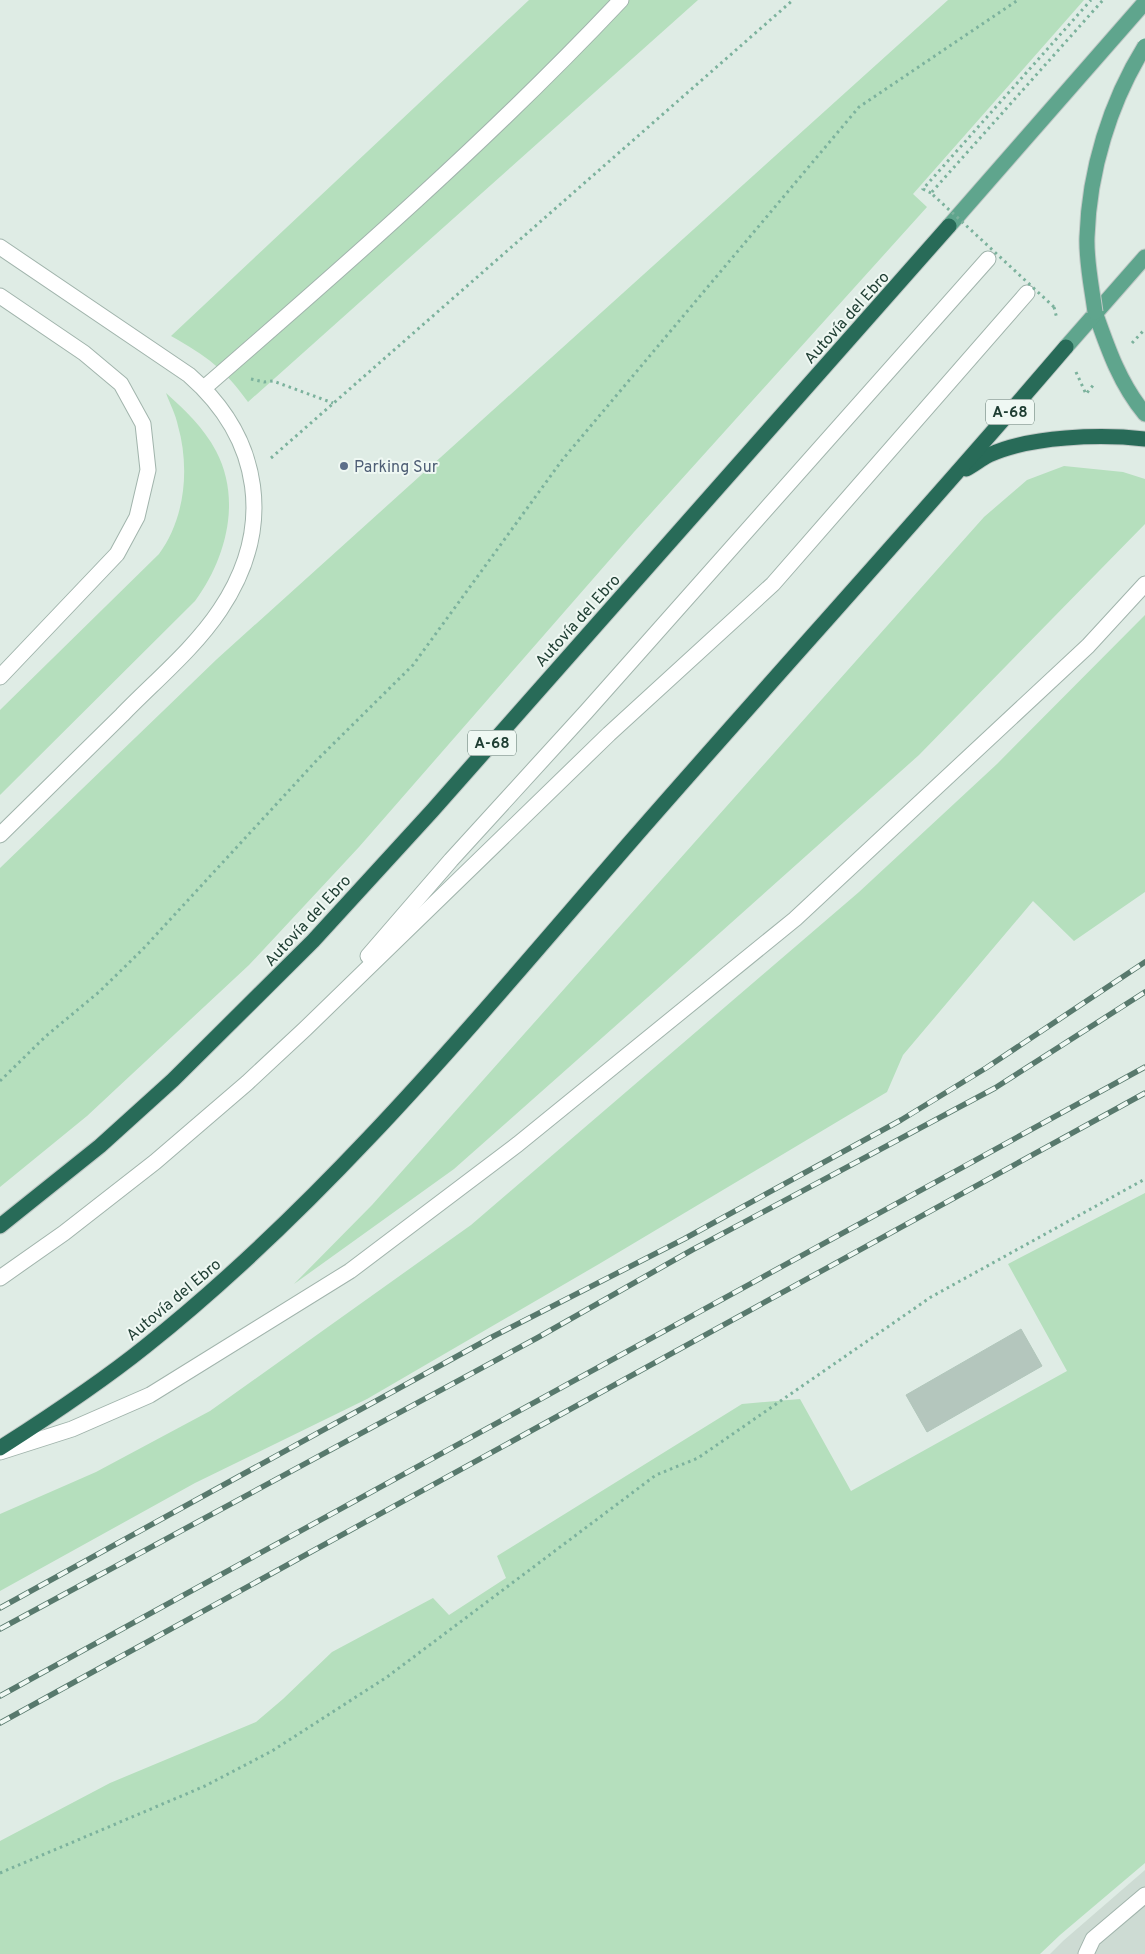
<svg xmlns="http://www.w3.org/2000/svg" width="1145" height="1954" viewBox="0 0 1145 1954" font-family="Overpass,sans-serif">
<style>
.built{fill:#cddbd3}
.green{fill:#b5dfbd}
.building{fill:#b4c6bd;stroke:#b1c6bb}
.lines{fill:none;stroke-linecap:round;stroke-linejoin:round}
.lane-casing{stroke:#a1b4ac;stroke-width:17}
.street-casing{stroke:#a1b4ac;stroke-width:17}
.primary-casing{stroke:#c0c9c6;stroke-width:17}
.highway-casing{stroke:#c0c9c6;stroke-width:17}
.path{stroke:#7cb29d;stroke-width:3;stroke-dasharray:2.5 4;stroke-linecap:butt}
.lane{stroke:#fff;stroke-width:15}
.street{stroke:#fff;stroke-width:15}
.primary{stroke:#5fa58d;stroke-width:15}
.highway{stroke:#286b58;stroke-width:15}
.rail-casing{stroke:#58796d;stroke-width:5.5}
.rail{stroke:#eff8f3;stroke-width:4;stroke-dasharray:11;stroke-linecap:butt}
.primary-bridge-casing{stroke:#c0c9c6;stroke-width:17;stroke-linecap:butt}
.path-bridge{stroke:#7cb29d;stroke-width:3;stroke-dasharray:2.5 4;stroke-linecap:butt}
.primary-bridge{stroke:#5fa58d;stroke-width:15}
.service-dot{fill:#5c6f8a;stroke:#eff8f3;stroke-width:2}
.labels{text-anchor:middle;stroke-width:4;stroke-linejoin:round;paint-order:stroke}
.shield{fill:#eff8f3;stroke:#5d756c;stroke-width:1}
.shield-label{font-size:15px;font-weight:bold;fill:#1e3d32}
.street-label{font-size:16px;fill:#1e3d32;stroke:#eff8f3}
.service-label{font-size:16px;fill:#4e5e75;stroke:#eff8f3;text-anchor:start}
</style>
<rect width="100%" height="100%" fill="#dfece5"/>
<path class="built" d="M1145 1870V1954H1050L1063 1941Z"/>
<g class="green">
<path d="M529 0H698L248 402C223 368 208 357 171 336Z"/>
<path d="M948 0H1084L913 194 927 207 634 532 359 847 249 965 87 1116 0 1187V868L217 659Z"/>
<path d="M166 393C185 410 204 428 216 451 242 500 226 559 195 601L0 795V710L159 554C185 519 190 468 178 426 176 415 170 404 166 393Z"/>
<path d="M1064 466 1123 472 1145 479V524L919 755 656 990 454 1169 294 1284 372 1205 984 517 1027 480Z"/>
<path d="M1145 615V892L1074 941 1033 901 903 1055 887 1092 599 1264 367 1399 195 1483 0 1591V1514L96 1472 210 1411 471 1225 859 892 997 764Z"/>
<path d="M1145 1193V1863L1060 1935 1040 1954H0V1841L110 1783 256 1722 283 1699 332 1652 433 1598 449 1615 506 1578 497 1556 742 1404 800 1399 851 1491 1067 1371 1008 1264Z"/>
</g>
<path class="building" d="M1021 1329 1042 1366 927 1432 906 1395Z"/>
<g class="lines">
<g class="lane-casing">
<g id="lane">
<path d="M0 247 189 375C262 439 275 528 220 610 194 649 155 681 122 715 81 755 41 795 0 835"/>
<path d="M0 296 84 353 121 384 143 424 148 470 137 517 117 554 0 677"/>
<path d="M204 388C347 264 491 138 621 0"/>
<path d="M368 956 451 860 586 712 988 259"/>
<path d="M0 1278 64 1233 155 1162 247 1083 305 1029 609 734 773 584 1027 293"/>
<path d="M0 1452 72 1429 150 1395 350 1271 518 1144 795 919 1088 646 1145 584"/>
</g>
</g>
<g class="street-casing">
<path id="street" d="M1086 1954 1093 1939 1145 1895"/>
</g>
<g class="primary-casing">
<g id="primary">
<path d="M949 226 1145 2"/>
<path d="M1095 312C1108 349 1120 384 1145 414"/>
<path d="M1066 347 1145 257"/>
</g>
</g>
<g class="highway-casing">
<g id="highway">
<path d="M966 469C974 465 981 459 989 455 1030 436 1101 434 1145 439"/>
<path d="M0 1226 100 1146 173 1080 313 941 432 811 949 226"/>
<path d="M0 1448C50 1416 100 1383 146 1346 328 1201 480 1015 632 840 776 675 924 513 1066 347"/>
</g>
</g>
<g class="path">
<path d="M931 193 923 189 1091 0"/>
<path d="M1054 307 1057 319"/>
<path d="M1132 343 1145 329"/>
<path d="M1076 372 1086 394 1095 383"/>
<path d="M251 379 264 382 273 381 333 403"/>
<path d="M271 458 793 0"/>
<path d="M0 1081 46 1036 99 992 143 949 317 760 413 665 563 459 859 107 1018 0"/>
<path d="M0 1873 205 1786 272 1751 387 1677 656 1475 698 1458 931 1297 1145 1179"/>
</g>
<use href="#lane" class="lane"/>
<use href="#street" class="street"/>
<use href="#primary" class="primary"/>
<use href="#highway" class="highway"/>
<g class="rail-casing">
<g id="rail">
<path d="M0 1608 492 1337 684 1239 901 1120 986 1068 1145 962"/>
<path d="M0 1629 537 1338 692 1250 995 1088 1145 992"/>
<path d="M0 1696 1145 1067"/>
<path d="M0 1723 1145 1093"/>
</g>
</g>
<use href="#rail" class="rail"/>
<g class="primary-bridge-casing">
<path id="primary-bridge" d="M1095 312C1092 288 1086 262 1087 237 1089 171 1110 102 1145 46"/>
</g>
<path class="path-bridge" d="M1054 307 931 193 1103 0"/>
<use href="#primary-bridge" class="primary-bridge"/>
</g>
<circle class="service-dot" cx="344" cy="466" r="5"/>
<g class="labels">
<g class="shield">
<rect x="986" y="399.5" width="48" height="25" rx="4"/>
<rect x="468" y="730.5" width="48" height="25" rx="4"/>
</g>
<g class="shield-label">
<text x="1010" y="417">A-68</text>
<text x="492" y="748">A-68</text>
</g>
<g class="street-label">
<text transform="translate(846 317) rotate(-48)" y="6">Autovía del Ebro</text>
<text transform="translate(577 620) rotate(-48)" y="6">Autovía del Ebro</text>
<text transform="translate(307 920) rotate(-47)" y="6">Autovía del Ebro</text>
<text transform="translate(173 1299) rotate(-40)" y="6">Autovía del Ebro</text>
</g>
<g class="service-label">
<text x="354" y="472">Parking Sur</text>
</g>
</g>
</svg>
